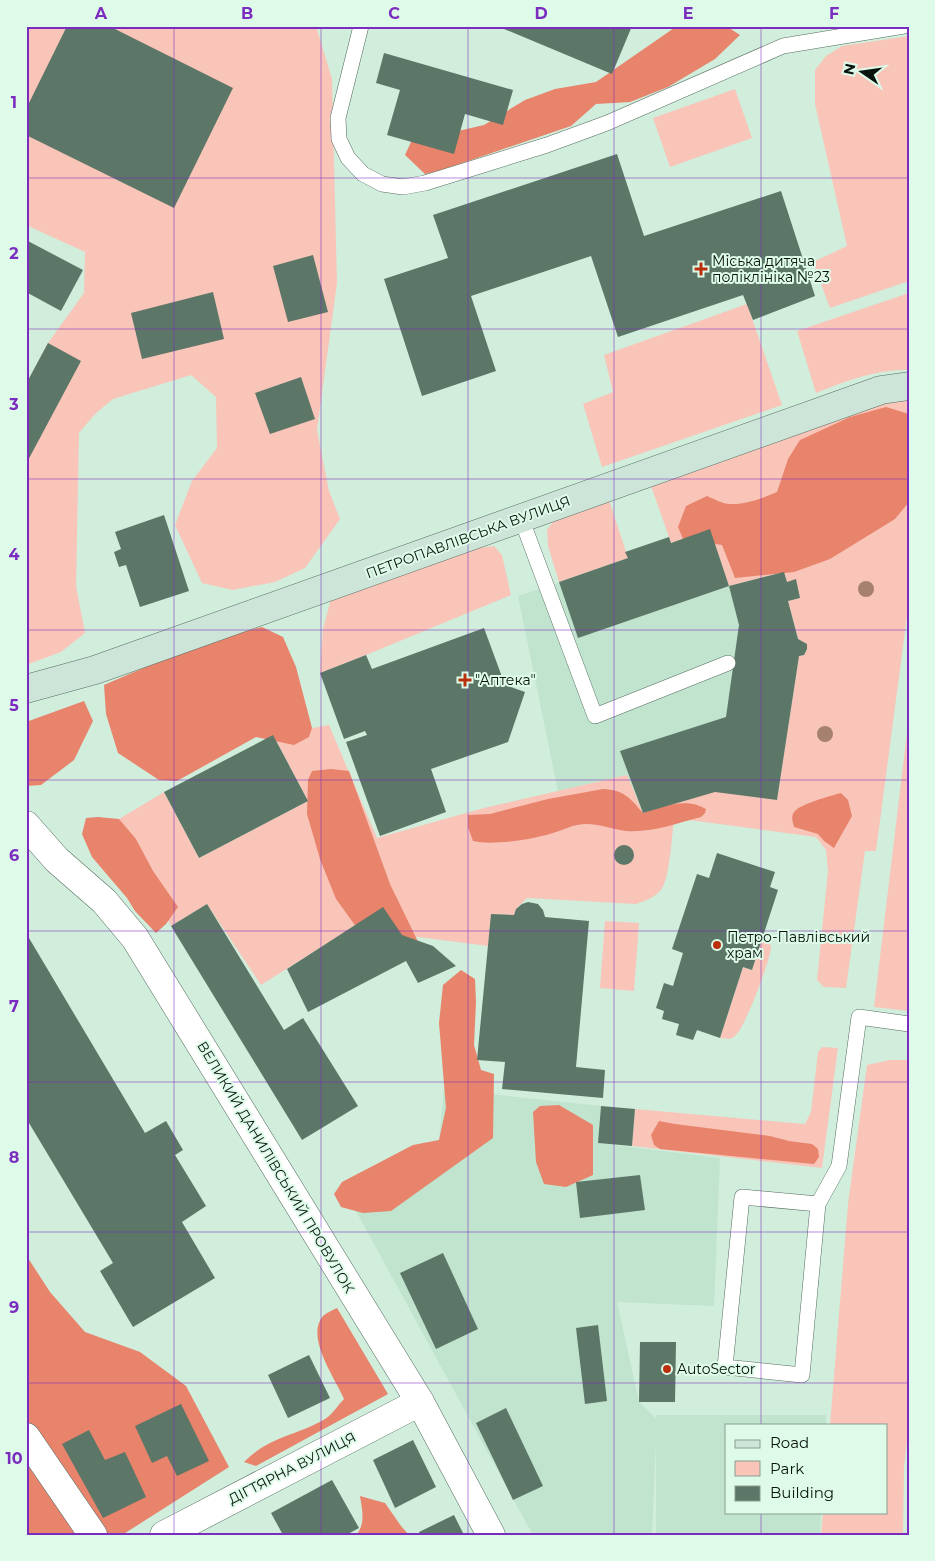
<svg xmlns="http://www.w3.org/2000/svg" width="935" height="1561" viewBox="0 0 935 1561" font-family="Montserrat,sans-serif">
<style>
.built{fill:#c0e4ce}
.green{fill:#f9c5b9}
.forest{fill:#e8836c}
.building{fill:#5c7667}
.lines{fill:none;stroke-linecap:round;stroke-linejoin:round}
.lane-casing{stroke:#546d5f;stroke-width:16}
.street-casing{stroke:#546d5f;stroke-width:29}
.secondary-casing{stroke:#546d5f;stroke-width:29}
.lane{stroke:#fff;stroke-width:15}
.street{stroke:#fff;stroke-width:28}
.secondary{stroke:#cde5d9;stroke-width:28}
.tree{fill:#a6816f}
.grid{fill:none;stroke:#7b2cbf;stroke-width:1;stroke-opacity:0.55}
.poi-dot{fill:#b92e0c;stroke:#defbe9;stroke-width:2}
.labels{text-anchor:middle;stroke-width:4;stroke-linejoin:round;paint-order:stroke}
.poi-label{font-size:14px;fill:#09130d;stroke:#defbe9;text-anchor:start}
.street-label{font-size:14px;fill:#09130d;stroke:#defbe9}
.neatline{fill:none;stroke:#7b2cbf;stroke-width:2}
.grid-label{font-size:16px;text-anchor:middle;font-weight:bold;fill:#7b2cbf}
</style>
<rect width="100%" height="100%" fill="#d1eddc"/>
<g class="built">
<path d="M799 505 814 652 777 800 643 813 627 775 558 791 518 596Z"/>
<path d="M444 1089 601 1106 598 1143 720 1158 714 1306 617 1302 639 1402 656 1419V1415H826V1425H726V1512H821L820 1535H656V1440L652 1535H533L344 1189 439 1140Z"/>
</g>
<g class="green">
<path d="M26 26H316L332 79 337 283 317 430 329 491 340 519 305 568 275 582 233 590 202 583 175 525 192 481 217 448 216 397 191 375 113 399 95 414 79 433 76 586 85 633 61 652 26 665V384L48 343 84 293 85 252 26 225Z"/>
<path d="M909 36V281L830 308 813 262 847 246 815 104V70L826 56 842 46Z"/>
<path d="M735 89 752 138 670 167 653 118Z"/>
<path d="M909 293V370C876 369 846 381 816 393L797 331Z"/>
<path d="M747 304 782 405 602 467 583 404 613 392 604 355Z"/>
<path d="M909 397V601L876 851H865L846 988 824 987 817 980 828 871 826 850 816 837 674 818C672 834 670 881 660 891 654 898 644 901 636 904L527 898 516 909 514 915 491 914 488 946 402 935 383 908 261 985 207 904 171 926 119 819 164 792 199 858 308 801 273 735 329 725 377 838 484 808 627 775 643 813 725 786 777 800 799 656 804 655 807 649V644L798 639 788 601 800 598 796 580 787 582 784 572 729 586 710 530 671 543 651 486 882 398Z"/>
<path d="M608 497 628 558 559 582 548 546 547 530 558 515Z"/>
<path d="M494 546 502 555 511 595 366 655 320 673 323 629 331 599 478 548Z"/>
<path d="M909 716V1011L874 1007Z"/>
<path d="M605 921 639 923 634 991 600 988Z"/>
<path d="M761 941 771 945C772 957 747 1020 739 1031 737 1034 734 1037 731 1039L720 1038 743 967 752 970Z"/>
<path d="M822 1047 838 1048 822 1168 632 1146 635 1109 805 1124 811 1112 818 1052Z"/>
<path d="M889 1060H909V1425L904 1467 903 1535H821L823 1512H886V1425H830L848 1204 867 1065Z"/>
</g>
<g class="forest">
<path d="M677 26H726L740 35 715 59 668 87 630 102 596 104 571 126 439 171 425 174 405 155 411 142 484 125 525 100 555 89 596 82Z"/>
<path d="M886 407 909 414V502L895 519 830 559 794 572 735 578 722 545 683 539 678 527 686 506 707 496C714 499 723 504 730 504 746 505 763 498 777 492L788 459 800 440 850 417Z"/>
<path d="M262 627 283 637 296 667 312 728 309 737 294 745 256 737 177 781 159 780 118 753 106 714 104 685C155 663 208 640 262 627Z"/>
<path d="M84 701 93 721 74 760 41 785 26 786V722Z"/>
<path d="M331 769 349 771 390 884 423 952 360 932 336 899 320 859 307 814 308 780 312 771Z"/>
<path d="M603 789C624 790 630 798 643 813 663 806 687 797 706 809L705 813 701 817C677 823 652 833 626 831 610 829 594 821 577 825 570 826 563 830 556 832 536 839 493 846 473 841L468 827V815L490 814 548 799Z"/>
<path d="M841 793 848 800 852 816 834 848 824 841 818 834 794 827C793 822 790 816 795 811 801 804 830 796 841 793Z"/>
<path d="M98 817 119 819 136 839 153 871 178 907 166 924 156 933 135 911 127 898 92 857 82 834 86 818Z"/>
<path d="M461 970 475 979 476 1002 474 1045 481 1070 494 1074 493 1138 391 1211 363 1213 341 1207 334 1194 342 1182 413 1145 439 1140 446 1108 439 1023 443 985Z"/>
<path d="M559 1105 593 1125V1175L566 1187 544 1184 536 1162 533 1112 540 1106Z"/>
<path d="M659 1121 675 1124 770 1136 789 1141 812 1144 818 1149 819 1157 814 1164 660 1149 654 1145 651 1135Z"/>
<path d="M26 1255 50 1292 85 1332 140 1352 186 1386 229 1467 122 1535H26Z"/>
<path d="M337 1308 388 1394 256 1466 244 1462C270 1436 296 1436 325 1419 332 1415 338 1405 344 1399 335 1378 305 1337 323 1316 326 1313 333 1310 337 1308Z"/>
<path d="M360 1496 385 1503 401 1526 409 1535H356C366 1524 362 1509 360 1496Z"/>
</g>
<g class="building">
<path d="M67 26H109L233 88 174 208 26 135V109Z"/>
<path d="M497 26H632L612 74Z"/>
<path d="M384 53 513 90 503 125 465 114 454 154 387 135 400 90 376 83Z"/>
<path d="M617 154 644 236 781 191 815 296 753 320 743 295 618 337 591 256 471 296 496 371 422 396 384 279 448 258 433 215Z"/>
<path d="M26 240 83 270 61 311 26 292Z"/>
<path d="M313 255 328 312 288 322 273 266Z"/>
<path d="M213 292 224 339 142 359 131 313Z"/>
<path d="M48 343 81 361 26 464V384Z"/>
<path d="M301 377 315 419 270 434 255 393Z"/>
<path d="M164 515 189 591 140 607 126 565 119 567 114 552 121 549 115 532Z"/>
<path d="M710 529 729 586 578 638 559 582 628 558 625 552 669 537 671 543Z"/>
<path d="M784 572 787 582 796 579 800 598 788 601 798 639 807 644V649L804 655 799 656 777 800 715 792 643 813 620 751 726 717 739 625 729 586Z"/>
<path d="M484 628 505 685 525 692 508 742 431 769 446 812 380 836 346 742 367 735 365 731 344 739 320 673 366 655 372 669Z"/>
<path d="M273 735 308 801 199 858 164 792Z"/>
<circle cx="624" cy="855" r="10"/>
<path d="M717 853 775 872 770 887 778 890 752 970 743 967 720 1038 697 1030 693 1040 676 1035 679 1024 662 1019 664 1011 656 1008 664 983 673 986 683 953 672 949 697 874 709 878Z"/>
<path d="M528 902 538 904 543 910 545 917 589 921 576 1067 605 1070 603 1098 502 1089 505 1062 477 1060 491 914 514 915 516 909 522 904Z"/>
<path d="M207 904 284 1030 303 1018 358 1106 302 1140 171 926Z"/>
<path d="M383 907 402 935 433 946 456 966 418 983 406 961 308 1012 287 969Z"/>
<path d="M26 933 145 1133 166 1121 183 1150 175 1155 206 1206 182 1222 215 1278 133 1327 100 1271 113 1263 26 1118Z"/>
<path d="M601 1106 635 1109 632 1146 598 1143Z"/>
<path d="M640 1175 645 1210 580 1218 576 1182Z"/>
<path d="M443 1253 478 1329 436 1349 400 1273Z"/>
<path d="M598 1325 607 1401 585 1404 576 1328Z"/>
<path d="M640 1342H676L675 1402H639Z"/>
<path d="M309 1355 330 1398 288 1418 268 1375Z"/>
<path d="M181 1404 209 1461 177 1476 167 1456 152 1463 135 1426Z"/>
<path d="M506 1408 543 1486 513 1500 476 1423Z"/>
<path d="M89 1430 105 1460 125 1452 146 1497 103 1518 62 1444Z"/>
<path d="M413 1440 436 1487 395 1508 373 1460Z"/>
<path d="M332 1480 359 1528 346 1535H283L271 1513Z"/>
<path d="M454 1515 464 1535H420L419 1532Z"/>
</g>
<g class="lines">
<g class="lane-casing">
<g id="lane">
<path d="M361 26 338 118 339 139 348 158 363 174 382 184 403 187 425 183 547 145 607 123 783 46 904 26"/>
<path d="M521 518 595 716 728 663"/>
<path d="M818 1204 742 1197 725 1367 802 1375 818 1204 839 1166 859 1017 909 1024"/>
</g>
</g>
<g class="street-casing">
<g id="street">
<path d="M26 825 57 860 104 901 135 938 420 1402 491 1535"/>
<path d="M26 1437 93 1535"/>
<path d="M164 1535 420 1402"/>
</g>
</g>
<g class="secondary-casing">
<path id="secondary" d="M26 689 95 670 881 390 909 386"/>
</g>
<use href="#lane" class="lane"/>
<use href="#street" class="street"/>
<use href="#secondary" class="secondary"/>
</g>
<g class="tree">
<circle cx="866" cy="589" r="8"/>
<circle cx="825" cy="734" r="8"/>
</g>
<path class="grid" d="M174 26V1535M321 26V1535M468 26V1535M614 26V1535M761 26V1425M26 178H909M26 329H909M26 479H909M26 630H909M26 780H909M26 931H909M26 1082H909M26 1232H909M26 1383H909M761 1512V1535"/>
<g class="poi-dot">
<path d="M698.5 261.5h5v5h5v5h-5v5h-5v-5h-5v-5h5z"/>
<path d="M462.5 672.5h5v5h5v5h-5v5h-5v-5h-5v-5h5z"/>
<circle cx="717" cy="945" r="5"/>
<circle cx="667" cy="1369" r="5"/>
</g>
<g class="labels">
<g class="poi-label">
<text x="712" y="266">Міська дитяча<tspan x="712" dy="16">поліклініка №23</tspan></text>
<text x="475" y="685">"Аптека"</text>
<text x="727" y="942">Петро-Павлівський<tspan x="727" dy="16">храм</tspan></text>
<text x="677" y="1374">AutoSector</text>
</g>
<g class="street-label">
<text transform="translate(468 537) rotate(-20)" y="5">ПЕТРОПАВЛІВСЬКА ВУЛИЦЯ</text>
<text transform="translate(276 1167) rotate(59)" y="5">ВЕЛИКИЙ ДАНИЛІВСЬКИЙ ПРОВУЛОК</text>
<text transform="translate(292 1468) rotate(-27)" y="5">ДІГТЯРНА ВУЛИЦЯ</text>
</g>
</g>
<rect width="935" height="1561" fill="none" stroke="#defbe9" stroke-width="55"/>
<rect x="725" y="1424" width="162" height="90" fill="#defbe9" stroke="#899e91"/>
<rect x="735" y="1440" width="25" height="8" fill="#cde5d9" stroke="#899e91"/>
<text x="770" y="1448" font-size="15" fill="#09130d">Road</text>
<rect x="735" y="1461" width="25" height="15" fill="#f9c5b9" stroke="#899e91"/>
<text x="770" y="1474" font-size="15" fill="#09130d">Park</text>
<rect x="735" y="1486" width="25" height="15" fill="#5c7667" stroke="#899e91"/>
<text x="770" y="1498" font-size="15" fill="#09130d">Building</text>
<g transform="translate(862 72) rotate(283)" stroke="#defbe9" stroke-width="4" paint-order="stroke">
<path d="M0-4L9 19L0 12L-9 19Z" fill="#09130d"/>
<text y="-8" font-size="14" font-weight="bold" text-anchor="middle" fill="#09130d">N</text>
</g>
<rect x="28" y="28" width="880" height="1506" class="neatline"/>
<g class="grid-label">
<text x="101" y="19">A</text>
<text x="247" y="19">B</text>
<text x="394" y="19">C</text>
<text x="541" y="19">D</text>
<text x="688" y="19">E</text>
<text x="834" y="19">F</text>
<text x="14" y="108">1</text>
<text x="14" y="259">2</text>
<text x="14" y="410">3</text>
<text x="14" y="560">4</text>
<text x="14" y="711">5</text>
<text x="14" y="861">6</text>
<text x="14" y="1012">7</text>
<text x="14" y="1163">8</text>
<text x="14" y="1313">9</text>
<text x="14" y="1464">10</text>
</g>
</svg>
